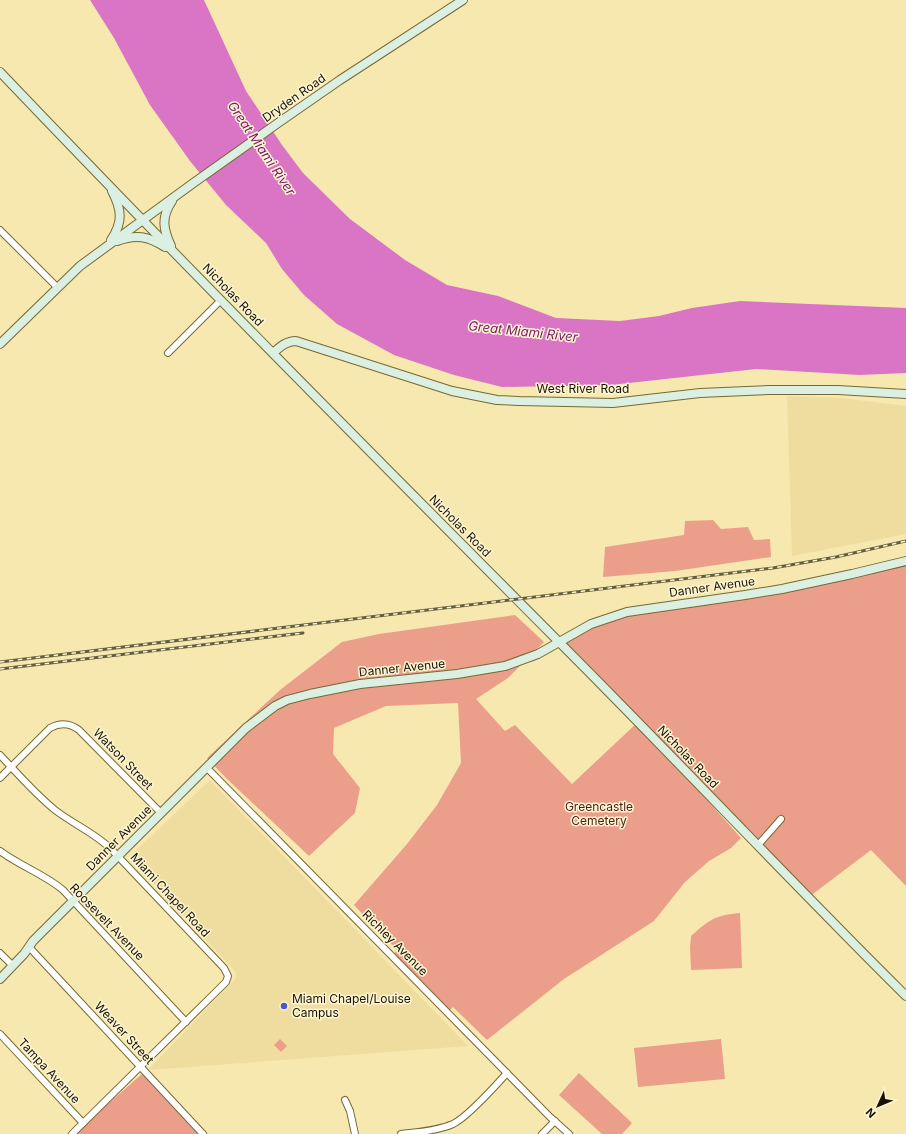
<svg xmlns="http://www.w3.org/2000/svg" width="906" height="1134" viewBox="0 0 906 1134" font-family="Inter,sans-serif">
<style>
.built{fill:#eedd9e}
.green{fill:#eb9f8a}
.water{fill:#da74c5}
.lines{fill:none;stroke-linecap:round;stroke-linejoin:round}
.street-casing{stroke:#766934;stroke-width:8}
.secondary-casing{stroke:#766934;stroke-width:10}
.street{stroke:#fff;stroke-width:6}
.secondary{stroke:#dbefe2;stroke-width:8}
.rail-casing{stroke:#655d3d;stroke-width:3}
.rail{stroke:#fef5d4;stroke-width:1.5;stroke-dasharray:4.5;stroke-linecap:butt}
.poi-dot{fill:#4f57cd;stroke:#fef5d4;stroke-width:1.5}
.labels{text-anchor:middle;stroke-width:3;stroke-linejoin:round;paint-order:stroke}
.street-label{font-size:12px;fill:#181301;stroke:#fef5d4}
.park-label{font-size:12px;fill:#4c1c10;stroke:#fef5d4}
.poi-label{font-size:12px;fill:#181301;stroke:#fef5d4;text-anchor:start}
.water-label{font-size:13px;font-style:italic;fill:#761a67;stroke:#fef5d4}
</style>
<rect width="100%" height="100%" fill="#f6e8af"/>
<g class="built">
<path d="M787 396 841 398 906 406V534L792 556Z"/>
<path d="M210 780 468 1046 148 1070 236 978 235 971 129 857Z"/>
</g>
<g class="green">
<path d="M713 520 721 529 748 527 754 540 770 539 771 557 675 571 603 577 605 547 684 535 685 521Z"/>
<path d="M906 561V886L871 850 809 897 691 782 741 838 731 848 709 861 685 882 654 921 564 979 487 1040 453 1007 448 1012 392 956 397 950 354 905 407 844 437 805 461 763 458 703 386 706 334 728 333 754 360 788 355 813 309 856 226 778 207 758 280 690 342 642 379 634 515 615 544 642 508 678 476 699 505 731 515 725 572 784 638 722 560 642 604 618 745 595Z"/>
<path d="M740 913 742 968 691 970 690 948 691 936C709 920 715 915 740 913Z"/>
<path d="M280 1039 287 1046 281 1052 274 1045Z"/>
<path d="M721 1039 725 1079 638 1087 634 1048Z"/>
<path d="M143 1073 198 1134H74Z"/>
<path d="M579 1073 632 1123 622 1134H602L559 1095Z"/>
</g>
<path class="water" d="M90 0H204L246 91 282 145 303 173 350 219 405 260 447 285 498 296 556 318 620 321 659 316 692 308 740 301 906 308V373L860 375 756 369 611 385 502 387 454 375 394 355 337 324 304 295 282 269 266 243 226 205 190 161 150 105 114 38Z"/>
<g class="lines">
<g class="street-casing">
<g id="street">
<path d="M0 230 57 287"/>
<path d="M168 353 221 300"/>
<path d="M0 755C18 774 35 794 55 810 73 824 95 833 111 849L224 968 228 976 226 982 72 1134"/>
<path d="M207 768 550 1117 569 1134"/>
<path d="M0 778 50 728C61 722 70 723 79 730L161 813"/>
<path d="M758 845 781 819"/>
<path d="M0 851C20 866 44 874 63 890L186 1022"/>
<path d="M29 947 203 1134"/>
<path d="M0 953 13 966"/>
<path d="M0 1034 83 1123"/>
<path d="M345 1100 350 1111 355 1134"/>
<path d="M401 1134C418 1132 437 1131 453 1124 469 1116 495 1086 507 1073"/>
<path d="M542 1134 555 1121"/>
</g>
</g>
<g class="secondary-casing">
<g id="secondary">
<path d="M0 72C184 265 372 454 560 643 676 759 789 880 906 996"/>
<path d="M111 240C123 222 122 210 112 191"/>
<path d="M117 241C136 234 148 236 165 247"/>
<path d="M171 246C163 229 161 217 172 201"/>
<path d="M0 344 80 266 192 184 278 123 340 80 463 0"/>
<path d="M273 353C280 347 286 341 296 341L452 391 497 400 519 401 613 403 700 393 770 390H838L906 394"/>
<path d="M0 979 24 954 33 941 246 728 275 706 287 700 310 694 360 684 457 674 505 666 538 654 591 624 627 612 745 595 782 589 852 574 906 561"/>
</g>
</g>
<use href="#street" class="street"/>
<use href="#secondary" class="secondary"/>
<g class="rail-casing">
<g id="rail">
<path d="M0 662 773 568 836 557 906 541"/>
<path d="M0 669 303 633"/>
</g>
</g>
<use href="#rail" class="rail"/>
</g>
<circle class="poi-dot" cx="284" cy="1006" r="4"/>
<g class="labels">
<g class="street-label">
<text transform="translate(294 98) rotate(-35)" y="4">Dryden Road</text>
<text transform="translate(233 295) rotate(46)" y="4">Nicholas Road</text>
<text x="583" y="393">West River Road</text>
<text transform="translate(460 526) rotate(45)" y="4">Nicholas Road</text>
<text transform="translate(712 587) rotate(-8)" y="4">Danner Avenue</text>
<text transform="translate(402 668) rotate(-6)" y="4">Danner Avenue</text>
<text transform="translate(688 757) rotate(46)" y="4">Nicholas Road</text>
<text transform="translate(123 759) rotate(46)" y="4">Watson Street</text>
<text transform="translate(119 838) rotate(-45)" y="4">Danner Avenue</text>
<text transform="translate(170 895) rotate(47)" y="4">Miami Chapel Road</text>
<text transform="translate(107 922) rotate(46)" y="4">Roosevelt Avenue</text>
<text transform="translate(395 943) rotate(45)" y="4">Richley Avenue</text>
<text transform="translate(124 1033) rotate(47)" y="4">Weaver Street</text>
<text transform="translate(49 1071) rotate(47)" y="4">Tampa Avenue</text>
</g>
<g class="park-label">
<text x="599" y="811">Greencastle<tspan x="599" dy="14">Cemetery</tspan></text>
</g>
<g class="poi-label">
<text x="292" y="1003">Miami Chapel/Louise<tspan x="292" dy="14">Campus</tspan></text>
</g>
<g class="water-label">
<text transform="translate(262 148) rotate(56)" y="5">Great Miami River</text>
<text transform="translate(523 331) rotate(6)" y="5">Great Miami River</text>
</g>
</g>
<g transform="translate(878 1106) rotate(226)" stroke="#fef5d4" stroke-width="3" paint-order="stroke">
<path d="M0-3L7 15L0 10L-7 15Z" fill="#181301"/>
<text y="-6" font-size="11" font-weight="bold" text-anchor="middle" fill="#181301">N</text>
</g>
</svg>
